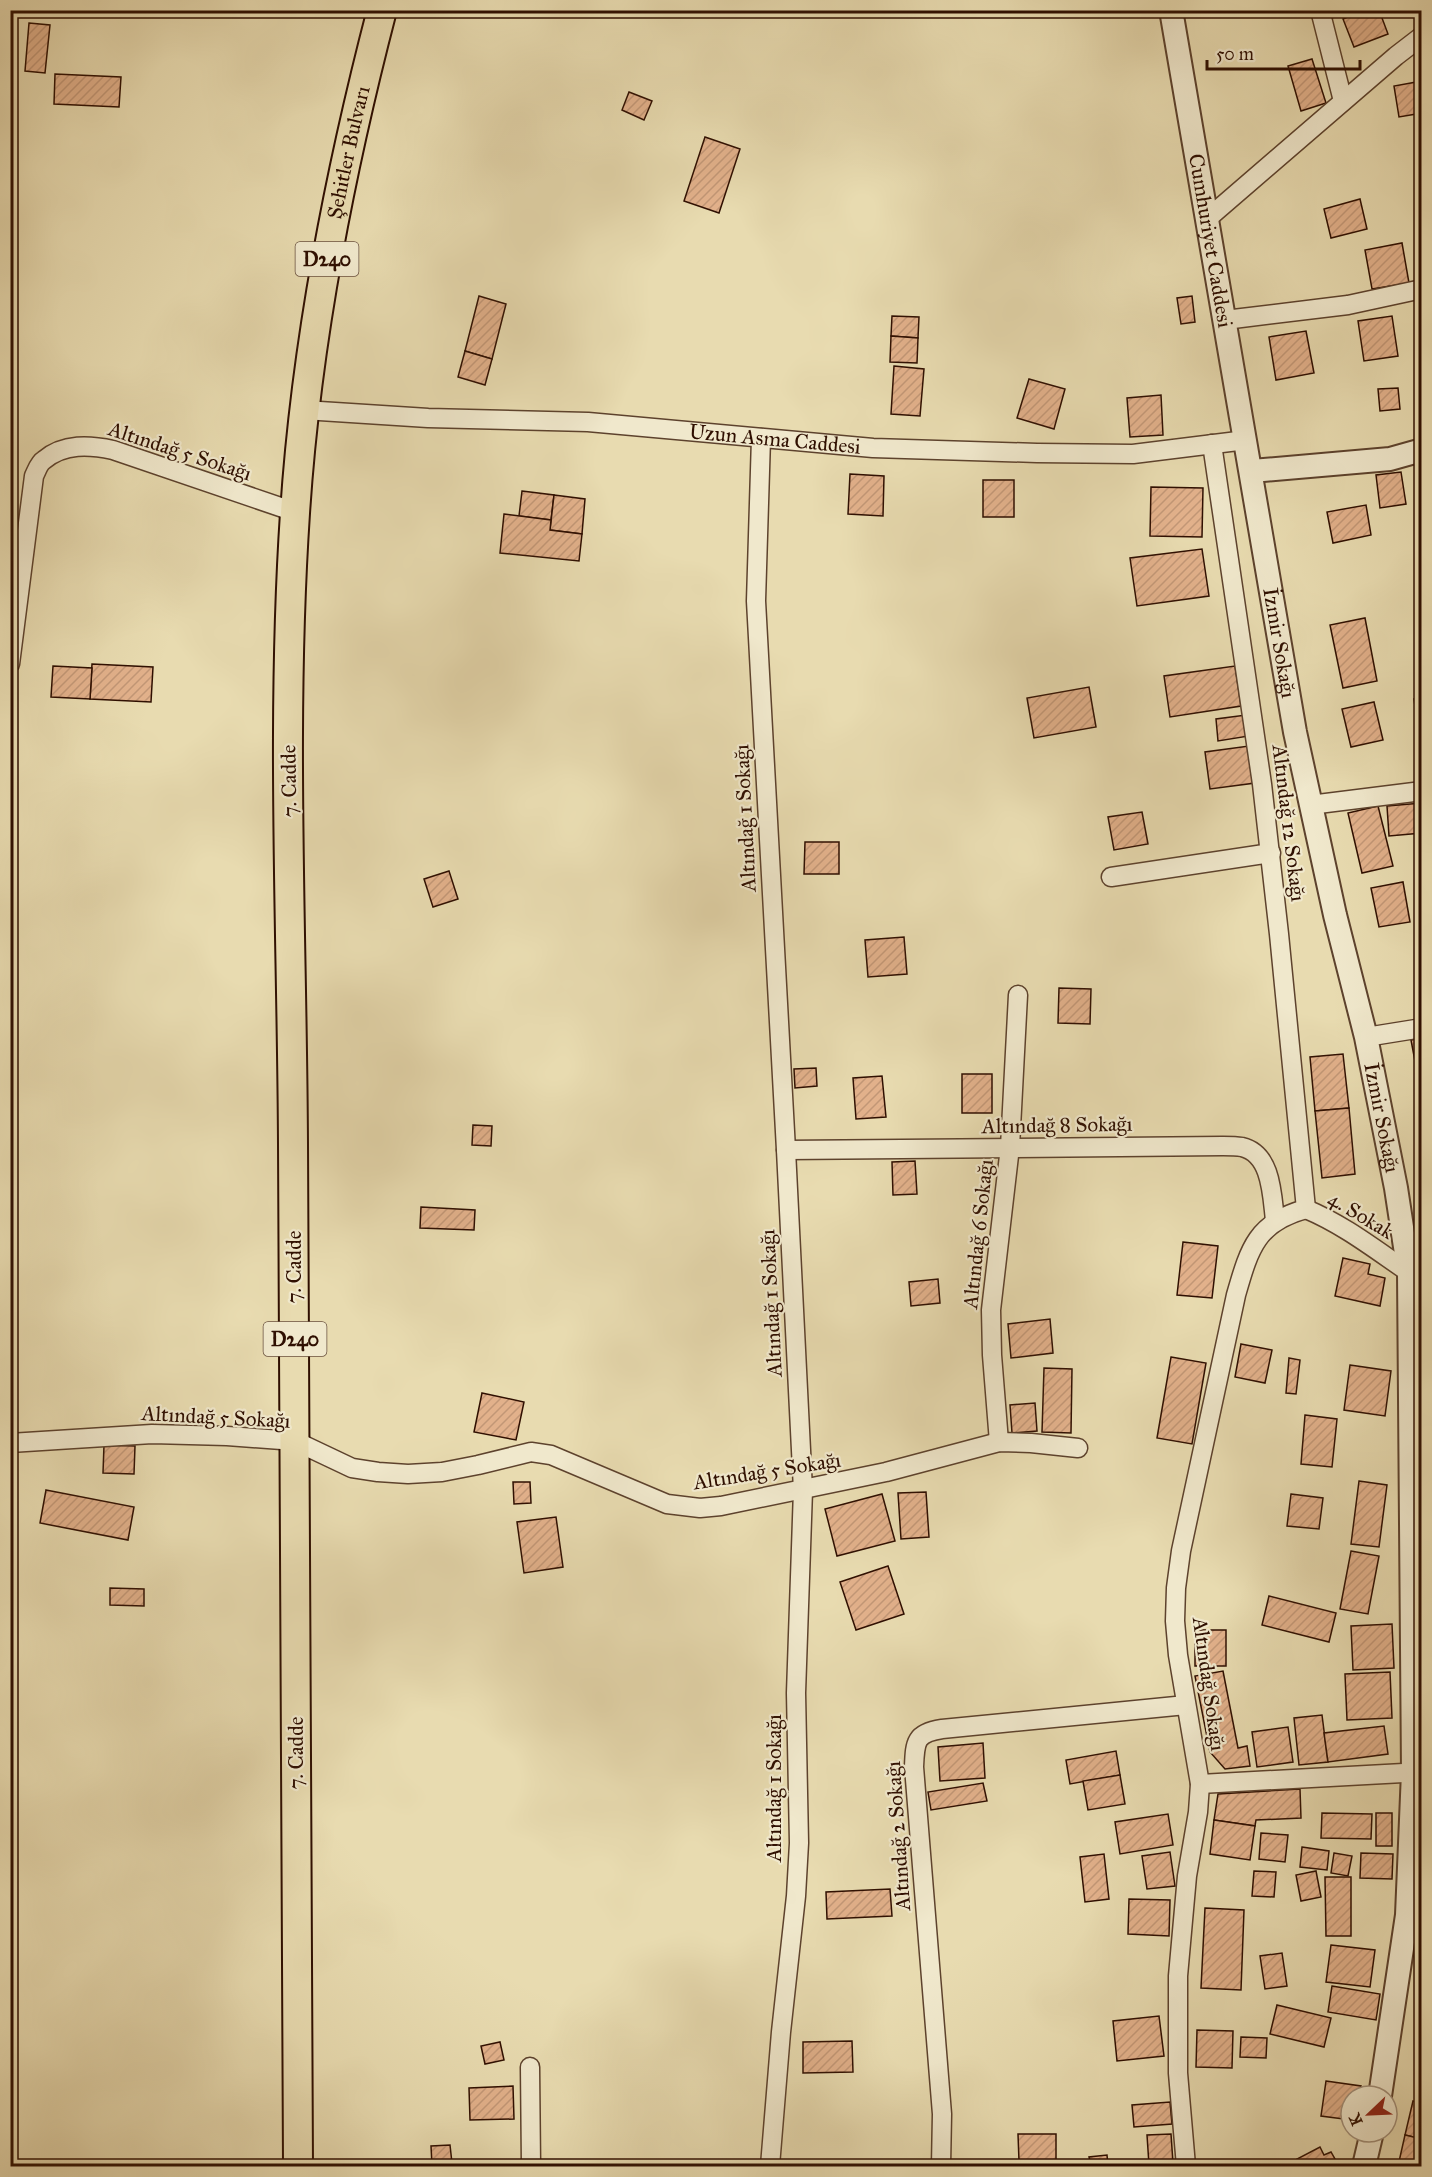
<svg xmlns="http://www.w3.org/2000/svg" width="1432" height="2177" viewBox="0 0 1432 2177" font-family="'IM FELL Great Primer',serif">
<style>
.building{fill:url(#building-hatch);stroke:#2f0f01;stroke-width:1.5}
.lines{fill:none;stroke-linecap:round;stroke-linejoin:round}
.minor-casing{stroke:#5d422d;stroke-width:21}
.tertiary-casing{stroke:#5d422d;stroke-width:26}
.primary-casing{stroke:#2f0f01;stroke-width:32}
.minor{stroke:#f0e8cc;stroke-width:18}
.tertiary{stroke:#f0e8cc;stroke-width:22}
.primary{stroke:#e8dbb0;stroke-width:28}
.labels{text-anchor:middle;stroke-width:4.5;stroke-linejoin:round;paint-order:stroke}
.shield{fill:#f0e8cc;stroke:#69503e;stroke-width:1.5}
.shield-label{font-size:20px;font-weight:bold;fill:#2f0f01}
.street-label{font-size:21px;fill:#2f0f01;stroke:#f0e8cc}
</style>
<defs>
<pattern id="building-hatch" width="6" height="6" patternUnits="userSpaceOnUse" patternTransform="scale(1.5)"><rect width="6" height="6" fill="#e2b18b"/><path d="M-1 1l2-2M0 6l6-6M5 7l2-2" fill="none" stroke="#c29776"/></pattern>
</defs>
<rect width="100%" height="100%" fill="#e8dbb0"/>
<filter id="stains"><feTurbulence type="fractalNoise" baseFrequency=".00333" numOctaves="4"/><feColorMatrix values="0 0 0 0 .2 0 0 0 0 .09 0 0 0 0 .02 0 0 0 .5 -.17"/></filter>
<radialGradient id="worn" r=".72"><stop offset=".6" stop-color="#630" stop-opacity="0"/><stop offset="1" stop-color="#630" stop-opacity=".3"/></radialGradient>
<g class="building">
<path d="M1329 10H1352L1332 18Z"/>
<path d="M1365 10H1379L1388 34 1354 47 1343 19Z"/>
<path d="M29 23 50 25 45 73 25 71Z"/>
<path d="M1312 59 1326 103 1301 111 1288 66Z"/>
<path d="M55 74 121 77 119 107 54 104Z"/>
<path d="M1422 81V113L1399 117 1394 86Z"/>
<path d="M629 92 652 101 644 120 622 110Z"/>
<path d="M705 137 740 149 719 213 684 201Z"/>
<path d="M1360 199 1367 229 1331 238 1324 209Z"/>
<path d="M1402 243 1409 283 1372 289 1365 250Z"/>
<path d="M479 296 506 304 492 359 465 351Z"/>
<path d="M1192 296 1195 322 1181 324 1177 298Z"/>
<path d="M892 316 919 317 918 338 891 336Z"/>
<path d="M1392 316 1398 356 1364 361 1358 321Z"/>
<path d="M1306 331 1314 373 1276 380 1269 337Z"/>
<path d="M891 336 918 338 917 363 890 362Z"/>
<path d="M465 351 492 359 485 385 458 377Z"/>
<path d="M894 366 924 369 920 416 891 414Z"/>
<path d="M1029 379 1065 389 1054 429 1017 418Z"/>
<path d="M1398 388 1400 409 1380 411 1378 389Z"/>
<path d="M1161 395 1163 435 1130 437 1127 398Z"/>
<path d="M1401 472 1406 504 1380 508 1376 475Z"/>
<path d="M850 474 884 476 883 516 848 514Z"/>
<rect x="983" y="480" width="31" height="37"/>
<path d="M1151 487 1203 488 1202 537 1150 536Z"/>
<path d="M522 491 554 495 551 520 519 516Z"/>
<path d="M554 495 585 499 582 534 550 530Z"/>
<path d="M1366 505 1371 535 1333 543 1327 512Z"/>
<path d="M504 514 551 520 550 530 582 534 579 561 500 553Z"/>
<path d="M1202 549 1209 596 1137 606 1130 558Z"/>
<path d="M1365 618 1377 681 1343 688 1330 625Z"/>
<path d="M92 664 153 667 151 702 90 699Z"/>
<path d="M53 666 92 668 90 699 51 697Z"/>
<path d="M1235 666 1241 706 1170 717 1164 676Z"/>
<path d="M1089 687 1096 727 1034 738 1027 698Z"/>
<path d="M1422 698V750H1421L1414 699Z"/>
<path d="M1374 702 1383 740 1351 747 1342 709Z"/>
<path d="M1246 715 1249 736 1218 741 1216 719Z"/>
<path d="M1249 746 1255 783 1210 789 1205 752Z"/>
<path d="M1422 803V833L1389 836 1387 806Z"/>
<path d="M1378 806 1393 866 1362 873 1348 813Z"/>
<path d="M1142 812 1148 844 1114 850 1108 817Z"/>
<path d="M805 842H839V874H804Z"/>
<path d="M449 871 458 899 433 907 424 879Z"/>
<path d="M1403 882 1410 922 1379 927 1371 888Z"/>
<path d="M904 937 907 974 868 977 865 940Z"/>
<path d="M1059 988 1091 989 1090 1024 1058 1023Z"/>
<path d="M1422 1038V1093H1421L1411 1040Z"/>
<path d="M1343 1054 1349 1108 1315 1111 1310 1057Z"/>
<path d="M816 1068 817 1086 795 1088 794 1069Z"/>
<rect x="962" y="1074" width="30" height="39"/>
<path d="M882 1076 886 1117 856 1119 853 1078Z"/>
<path d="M1349 1108 1355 1174 1322 1178 1315 1111Z"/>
<path d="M473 1125 492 1126 491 1146 472 1145Z"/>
<path d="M915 1161 917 1194 893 1195 892 1162Z"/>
<path d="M421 1207 475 1210 474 1230 420 1228Z"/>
<path d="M1183 1242 1218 1246 1212 1298 1177 1295Z"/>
<path d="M1343 1258 1370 1264 1368 1274 1385 1278 1380 1306 1335 1296Z"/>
<path d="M938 1279 940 1303 911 1306 909 1282Z"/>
<path d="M1050 1319 1053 1353 1011 1358 1008 1324Z"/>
<path d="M1241 1344 1272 1350 1265 1383 1235 1377Z"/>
<path d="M1171 1357 1206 1363 1192 1444 1157 1438Z"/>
<path d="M1289 1358 1300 1360 1296 1394 1286 1393Z"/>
<path d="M1350 1365 1391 1371 1385 1416 1344 1410Z"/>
<path d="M1044 1368 1072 1369 1071 1433 1042 1432Z"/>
<path d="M482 1393 524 1402 516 1440 474 1432Z"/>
<path d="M1035 1403 1037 1431 1012 1433 1010 1405Z"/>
<path d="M1305 1415 1337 1419 1332 1467 1301 1464Z"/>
<path d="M104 1445 135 1446 134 1474 103 1473Z"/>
<path d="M1359 1481 1387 1485 1379 1547 1351 1544Z"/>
<path d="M513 1482H530L531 1503 514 1504Z"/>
<path d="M46 1490 134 1507 128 1540 40 1523Z"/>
<path d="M926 1492 929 1537 901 1539 898 1493Z"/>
<path d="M882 1494 895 1541 837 1556 825 1509Z"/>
<path d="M1291 1494 1323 1498 1319 1529 1287 1526Z"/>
<path d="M556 1517 563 1567 524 1573 517 1522Z"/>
<path d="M1351 1551 1379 1556 1368 1614 1340 1609Z"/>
<path d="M888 1566 904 1614 856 1630 840 1582Z"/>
<path d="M110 1588 144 1589V1606L110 1605Z"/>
<path d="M1269 1596 1336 1613 1329 1642 1262 1625Z"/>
<path d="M1392 1624 1394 1668 1353 1670 1351 1626Z"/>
<rect x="1195" y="1630" width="31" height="36"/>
<path d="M1223 1671 1238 1748 1247 1746 1250 1766 1225 1769 1210 1752 1195 1676Z"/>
<path d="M1390 1672 1392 1718 1347 1720 1345 1674Z"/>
<path d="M1322 1715 1328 1762 1299 1765 1294 1718Z"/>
<path d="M1384 1726 1388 1754 1328 1762 1324 1733Z"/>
<path d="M1288 1727 1293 1762 1257 1767 1252 1732Z"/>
<path d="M983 1743 985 1778 940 1781 938 1747Z"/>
<path d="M1116 1751 1120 1775 1070 1784 1066 1760Z"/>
<path d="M1120 1775 1125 1804 1088 1810 1083 1781Z"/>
<path d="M983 1783 987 1801 931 1810 928 1792Z"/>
<path d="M1300 1789 1301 1818 1256 1820 1255 1826 1214 1820 1218 1794Z"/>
<path d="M1322 1813 1372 1814 1371 1839 1321 1838Z"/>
<rect x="1376" y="1813" width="16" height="33"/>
<path d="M1168 1814 1173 1845 1120 1854 1115 1822Z"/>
<path d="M1214 1820 1255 1826 1250 1860 1210 1854Z"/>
<path d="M1261 1833 1288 1835 1285 1862 1259 1859Z"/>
<path d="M1302 1847 1329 1851 1327 1870 1300 1867Z"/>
<path d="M1170 1852 1175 1886 1147 1889 1142 1856Z"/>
<path d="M1334 1853 1352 1856 1348 1876 1331 1873Z"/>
<path d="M1361 1853 1393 1854 1392 1879 1360 1878Z"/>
<path d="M1104 1854 1109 1899 1085 1902 1080 1857Z"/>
<path d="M1254 1871 1276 1872 1274 1897 1252 1896Z"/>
<path d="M1316 1871 1321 1897 1301 1901 1296 1875Z"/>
<path d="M1325 1877H1351V1936H1326Z"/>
<path d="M890 1889 892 1916 827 1919 826 1892Z"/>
<path d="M1129 1899 1170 1900 1169 1936 1128 1934Z"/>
<path d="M1205 1908 1244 1910 1241 1990 1201 1988Z"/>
<path d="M1331 1945 1375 1950 1370 1987 1326 1982Z"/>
<path d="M1282 1953 1287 1986 1265 1989 1260 1956Z"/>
<path d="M1332 1986 1380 1994 1376 2020 1328 2012Z"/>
<path d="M1277 2005 1331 2018 1324 2047 1270 2034Z"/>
<path d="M1159 2016 1164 2056 1117 2061 1113 2021Z"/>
<path d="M1197 2030 1233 2031 1232 2068 1196 2067Z"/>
<path d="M1241 2037 1267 2038 1266 2058 1240 2057Z"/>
<path d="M852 2041 853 2072 803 2073V2042Z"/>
<path d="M500 2042 504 2060 485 2064 481 2046Z"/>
<path d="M1326 2081 1361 2086 1359 2096H1351V2120L1321 2116Z"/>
<path d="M513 2086 514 2119 470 2120 469 2088Z"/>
<path d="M1413 2101 1422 2103V2139L1405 2135Z"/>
<path d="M1170 2102 1172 2124 1134 2127 1132 2105Z"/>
<path d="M1018 2134H1056V2161H1019Z"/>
<path d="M1171 2134 1173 2163 1149 2165 1147 2135Z"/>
<path d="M1405 2135 1422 2139V2166H1398Z"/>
<path d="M450 2145 452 2163 432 2165 431 2146Z"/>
<path d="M1320 2147 1324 2155 1331 2152 1339 2166H1297L1300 2165 1297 2159Z"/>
<path d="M1107 2155 1108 2166H1091L1089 2157Z"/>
</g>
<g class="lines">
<g class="minor-casing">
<g id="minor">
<path d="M1320 10 1343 101"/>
<path d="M1207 219 1396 56 1422 36"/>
<path d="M1225 320 1348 305 1422 289"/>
<path id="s1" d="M304 410 428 418 588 422 873 448 1037 453 1133 454 1246 440"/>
<path d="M761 438 756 601 786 1150 803 1490 796 1693 799 1843 796 1896 781 2032 770 2166"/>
<path d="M1212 444 1262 784 1279 934 1306 1209"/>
<path d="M10 664 34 476C37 470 39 463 44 460 64 443 90 445 113 450L295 512"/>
<path d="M1310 805 1422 791"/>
<path d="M1111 877 1271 853"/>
<path d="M1366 1037 1422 1028"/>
<path d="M786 1150 1223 1146C1229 1146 1236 1146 1242 1147 1272 1154 1272 1196 1275 1220"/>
<path d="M1306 1209C1349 1227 1383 1256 1422 1281"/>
<path d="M999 1442 992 1355 991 1310 1010 1147 1018 995"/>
<path d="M10 1443 152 1434 227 1436 295 1441 352 1468 378 1472 408 1474 442 1472 478 1465 531 1452 551 1455 667 1504 700 1508 721 1506 886 1472 999 1442 1031 1443 1078 1448"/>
<path d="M1200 1784 1422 1772"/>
<path d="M530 2067 531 2166"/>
<path d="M941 2166 942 2114 914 1767C915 1742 915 1733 942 1729L1186 1705"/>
<path d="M1186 2166 1178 2073V1976L1187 1876 1198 1812 1200 1784 1178 1655 1175 1621 1176 1588 1181 1551 1236 1295C1249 1250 1256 1222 1306 1209"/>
</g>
</g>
<g class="tertiary-casing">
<g id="tertiary">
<path id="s2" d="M1171 10 1295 732 1335 915 1366 1037 1396 1188 1409 1273 1413 1772 1407 1915 1380 2096"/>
<path d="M1252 471 1390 459 1422 450"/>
<path d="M1364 2166 1372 2132"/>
</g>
</g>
<g class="primary-casing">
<g id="primary">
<path id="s3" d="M298 2166C297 1826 296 1485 293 1144 292 934 281 723 295 513 306 343 339 175 382 10"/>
</g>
</g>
<use href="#minor" class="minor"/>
<use href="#tertiary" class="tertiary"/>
<use href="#primary" class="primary"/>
</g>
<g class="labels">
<g class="shield">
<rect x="295.5" y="242" width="63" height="34" rx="4.5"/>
<rect x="263.5" y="1322" width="63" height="34" rx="4.5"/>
</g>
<g class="shield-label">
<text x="327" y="266">D240</text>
<text x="295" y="1346">D240</text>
</g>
<g class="street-label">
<text dy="7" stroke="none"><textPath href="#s3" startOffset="2018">Şehitler Bulvarı</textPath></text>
<text dy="7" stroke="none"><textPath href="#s2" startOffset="234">Cumhuriyet Caddesi</textPath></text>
<text dy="7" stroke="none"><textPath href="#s1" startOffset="472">Uzun Asma Caddesi</textPath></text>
<text transform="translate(180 451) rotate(18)" y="7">Altındağ 5 Sokağı</text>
<text dy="7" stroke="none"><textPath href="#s2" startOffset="642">İzmir Sokağı</textPath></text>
<text transform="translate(289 781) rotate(-91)" y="7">7. Cadde</text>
<text transform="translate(745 818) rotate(-93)" y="7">Altındağ 1 Sokağı</text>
<text transform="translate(1289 823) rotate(83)" y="7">Altındağ 12 Sokağı</text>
<text dy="7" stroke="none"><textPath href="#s2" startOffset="1128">İzmir Sokağı</textPath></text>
<text transform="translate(1057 1125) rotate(-1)" y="7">Altındağ 8 Sokağı</text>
<text transform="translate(1361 1215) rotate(31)" y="7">4. Sokak</text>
<text transform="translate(978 1234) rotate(-84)" y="7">Altındağ 6 Sokağı</text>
<text transform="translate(294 1267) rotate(-90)" y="7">7. Cadde</text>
<text transform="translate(771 1303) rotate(-93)" y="7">Altındağ 1 Sokağı</text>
<text transform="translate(216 1417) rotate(3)" y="7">Altındağ 5 Sokağı</text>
<text transform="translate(767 1471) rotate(-9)" y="7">Altındağ 5 Sokağı</text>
<text transform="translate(1209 1684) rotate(82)" y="7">Altındağ Sokağı</text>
<text transform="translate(296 1753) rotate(-90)" y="7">7. Cadde</text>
<text transform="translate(774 1788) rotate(-90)" y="7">Altındağ 1 Sokağı</text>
<text transform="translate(898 1836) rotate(-94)" y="7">Altındağ 2 Sokağı</text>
</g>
</g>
<rect width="1432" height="2177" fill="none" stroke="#e8dbb0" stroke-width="36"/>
<rect x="12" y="12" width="1408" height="2153" fill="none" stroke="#2f0f01" stroke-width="3"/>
<rect x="18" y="18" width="1396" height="2141" fill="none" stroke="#2f0f01" stroke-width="1.5"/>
<g transform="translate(1369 2114) rotate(247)"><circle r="28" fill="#f0e8cc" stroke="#a3917b" stroke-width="1.5"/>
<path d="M0-4.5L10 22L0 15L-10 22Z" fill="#8f2418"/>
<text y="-9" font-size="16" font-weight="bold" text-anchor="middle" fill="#2f0f01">K</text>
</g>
<path d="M1207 60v9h153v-9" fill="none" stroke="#2f0f01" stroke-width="3"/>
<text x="1216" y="60" font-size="18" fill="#2f0f01" stroke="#f0e8cc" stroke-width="4.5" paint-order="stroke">50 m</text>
<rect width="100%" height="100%" filter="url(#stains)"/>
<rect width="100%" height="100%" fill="url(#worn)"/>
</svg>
